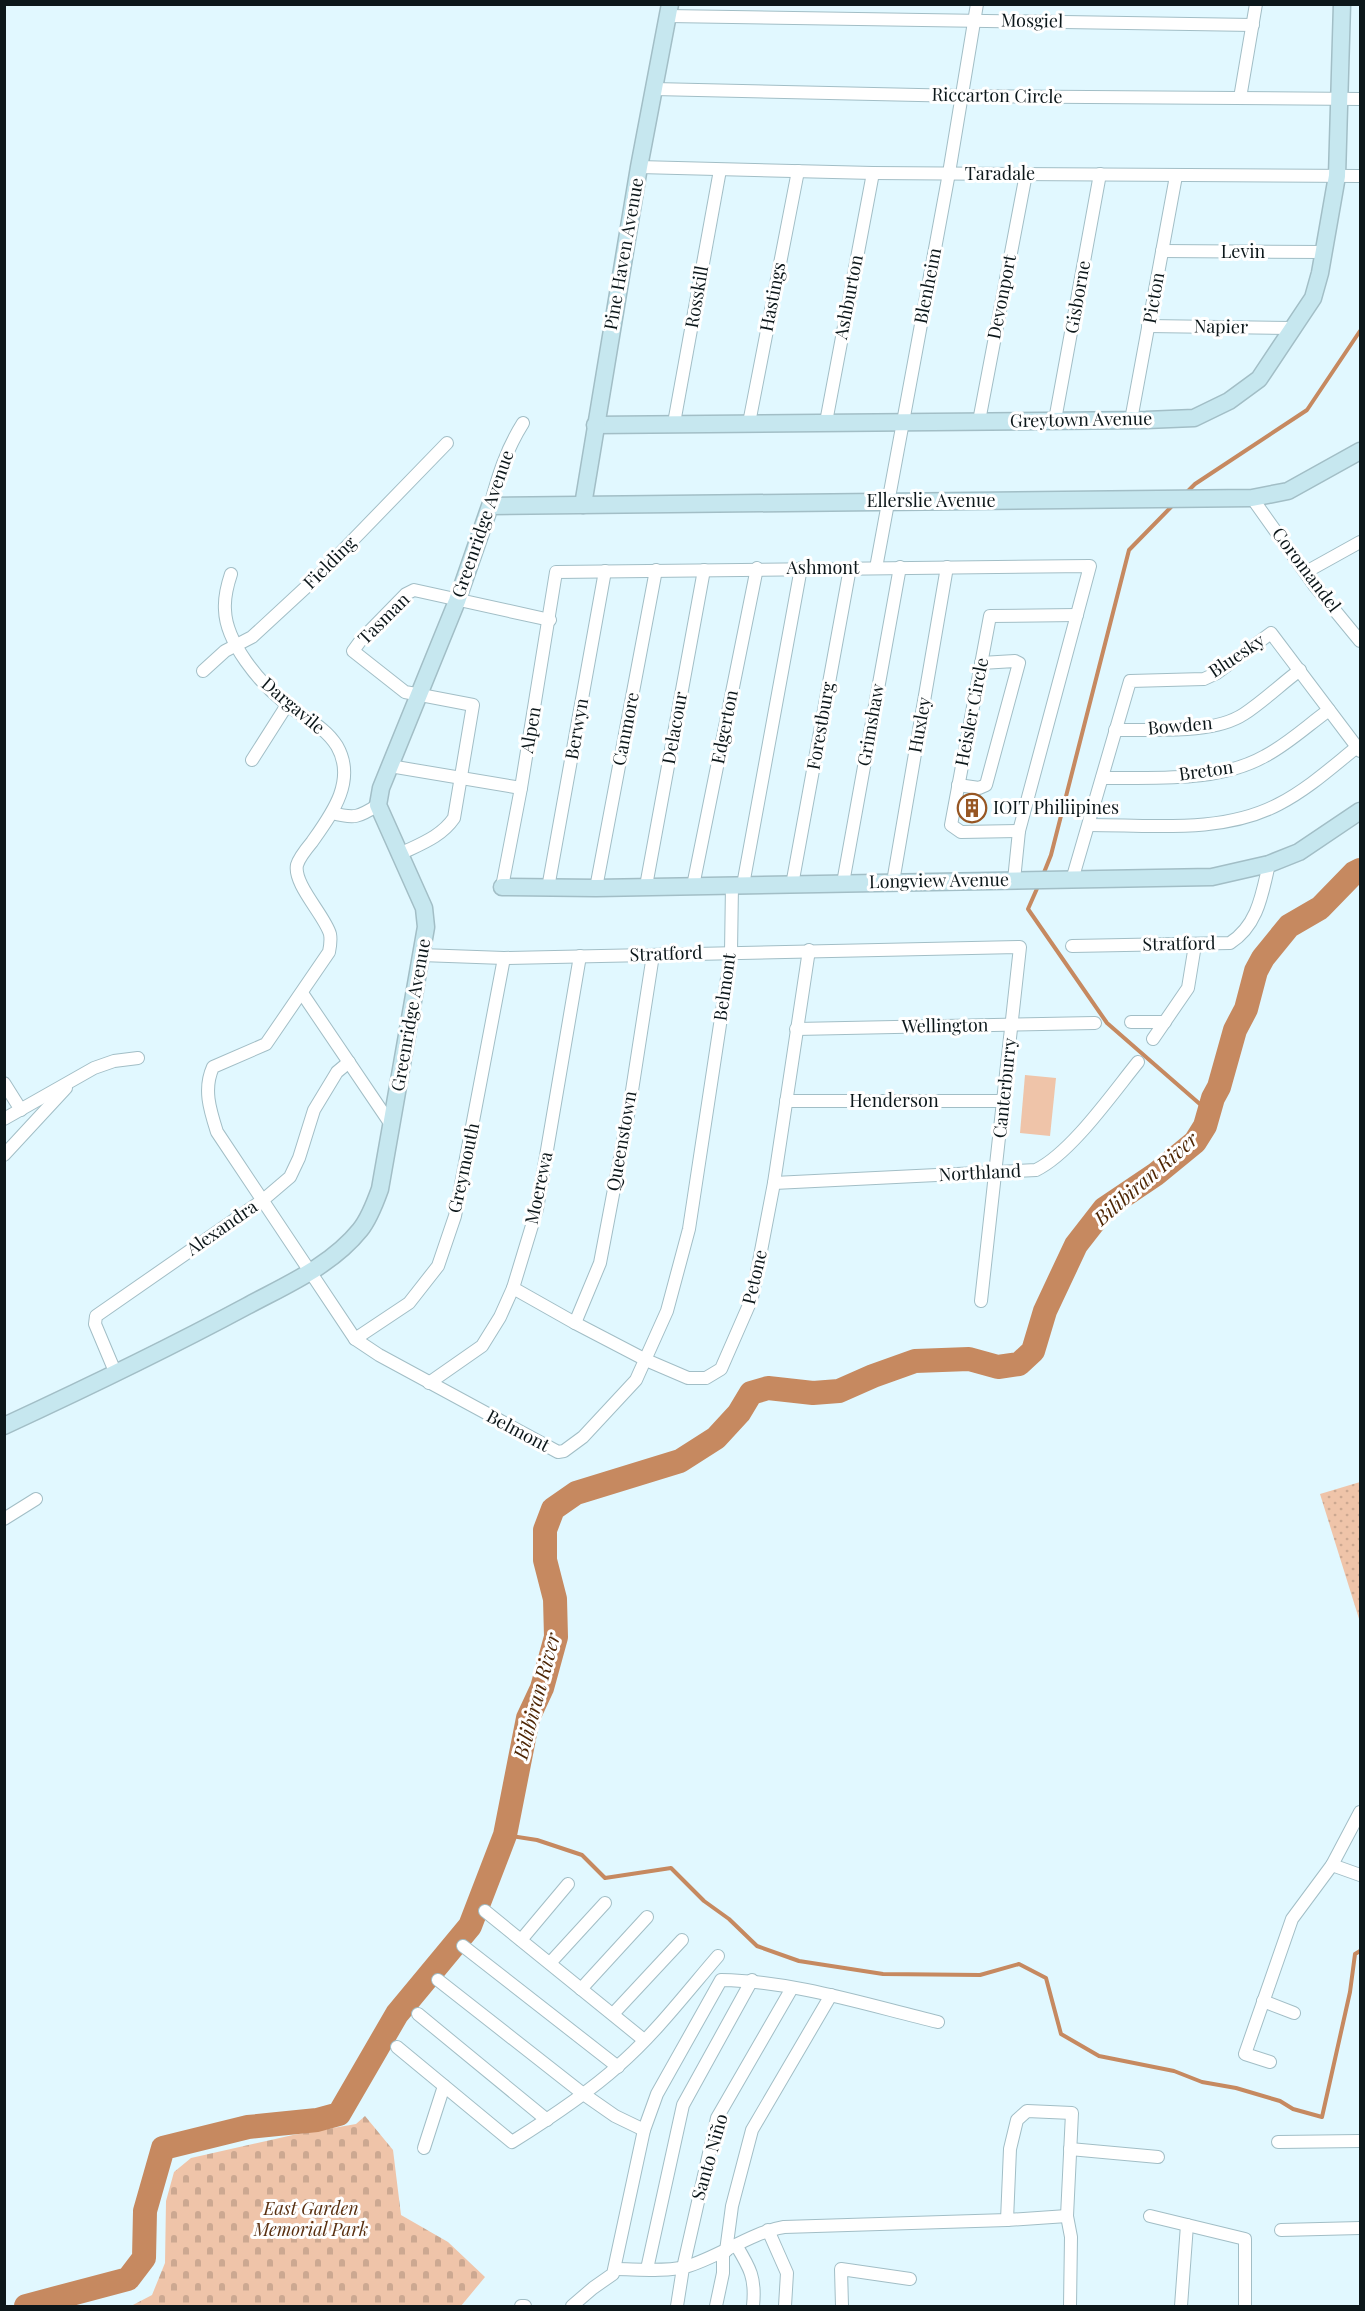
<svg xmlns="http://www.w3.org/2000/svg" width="1365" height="2311" viewBox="0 0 1365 2311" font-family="'Playfair Display',serif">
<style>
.grass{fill:url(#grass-dots)}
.cemetery{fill:url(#cemetery-stones)}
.pitch{fill:#efc4a9}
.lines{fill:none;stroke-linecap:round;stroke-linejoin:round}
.stream{stroke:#c68960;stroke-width:4}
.river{stroke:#c68960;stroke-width:24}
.street-casing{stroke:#a2bec6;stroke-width:14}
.secondary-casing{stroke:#a2bec6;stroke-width:19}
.street{stroke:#fff;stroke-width:12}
.secondary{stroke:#c6e7ef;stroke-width:16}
.labels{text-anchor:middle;stroke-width:6;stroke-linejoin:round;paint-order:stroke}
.street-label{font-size:18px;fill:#0c171a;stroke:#fff}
.poi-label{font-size:18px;fill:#0c171a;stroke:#fff;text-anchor:start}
.park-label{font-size:18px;font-style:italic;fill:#593011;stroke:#fff}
.water-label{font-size:20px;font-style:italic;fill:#4e2604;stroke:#fff}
</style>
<defs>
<pattern id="grass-dots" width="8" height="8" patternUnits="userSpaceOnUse" patternTransform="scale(1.5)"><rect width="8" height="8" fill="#efc4a9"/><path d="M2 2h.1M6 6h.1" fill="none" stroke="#cca891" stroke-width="1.8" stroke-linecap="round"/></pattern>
<pattern id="cemetery-stones" width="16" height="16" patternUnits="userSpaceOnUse" patternTransform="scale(1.5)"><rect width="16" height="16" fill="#efc4a9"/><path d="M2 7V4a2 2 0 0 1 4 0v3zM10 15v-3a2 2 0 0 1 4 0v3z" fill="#cca891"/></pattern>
</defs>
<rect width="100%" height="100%" fill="#e1f8ff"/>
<path class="grass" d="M1360 1482V1622L1320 1494Z"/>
<path class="cemetery" d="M365 2116 393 2150 401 2215 448 2242 485 2277 461 2306H131L152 2295 165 2263 166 2201 174 2172 191 2158 293 2135 356 2124Z"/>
<path class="pitch" d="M1025 1075 1056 1078 1050 1136 1020 1133Z"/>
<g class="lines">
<g class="stream">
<path d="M1186 493 1195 484 1307 410 1360 331"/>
<path d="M1043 875 1051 855 1129 550 1174 504"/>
<path d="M1039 884 1028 909 1107 1023 1209 1112"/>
<path d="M505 1835 537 1840 582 1855 605 1878 671 1868 704 1901 729 1919 757 1946 799 1961 883 1974 980 1975 1019 1964 1046 1978 1061 2034 1099 2056 1174 2071 1202 2082 1236 2088 1280 2101 1293 2109 1322 2117 1350 1992 1355 1954 1360 1951"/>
</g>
<path class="river" d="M26 2306 128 2279 144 2258 145 2211 163 2148 248 2127 317 2120 339 2114 397 2014 470 1926 505 1835 528 1718 542 1688 556 1637 555 1599 545 1560V1530L553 1509 576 1493 680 1461 716 1438 739 1413 751 1393 768 1388 813 1393 839 1391 873 1376 915 1361 969 1359 998 1367 1019 1364 1033 1351 1045 1311 1076 1245 1104 1209 1156 1174 1195 1142 1205 1126 1213 1098 1219 1087 1235 1030 1246 1009 1256 971 1263 958 1289 926 1320 908 1354 873 1360 870"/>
<g class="street-casing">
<g id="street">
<path d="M668 16 1253 25"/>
<path d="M654 89 963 96 1360 99"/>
<path d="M1240 98 1256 4"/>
<path d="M639 167 873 173 1360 176"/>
<path d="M1162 251 1323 252"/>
<path d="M1148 326 1293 328"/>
<path d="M1055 420 1100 174"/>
<path d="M1131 420 1176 176"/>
<path d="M979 421 1026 174"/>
<path d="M826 422 873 173"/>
<path d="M674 423 720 170"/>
<path d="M749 423 798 171"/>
<path d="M1252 498 1314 585 1360 641"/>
<path d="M490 506C498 476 506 450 523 423"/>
<path d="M876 568 949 173 977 4"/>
<path d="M1306 572 1360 542"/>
<path d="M231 574C227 586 224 597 225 610 226 643 260 683 285 703 303 718 324 725 337 746 357 781 331 815 312 842 307 848 299 858 297 865 293 884 325 916 330 934 331 939 330 947 329 952L266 1044 213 1067C203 1089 210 1110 217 1132L355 1339 379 1355 558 1452 564 1451 583 1437 636 1380 667 1311 689 1229 731 952 732 885"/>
<path d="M203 671 225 651 252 637 317 577 447 443"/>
<path d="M1115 730C1152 729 1212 735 1244 714 1264 701 1281 684 1300 670"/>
<path d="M252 760 287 705"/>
<path d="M390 766 521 788"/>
<path d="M1102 778C1155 777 1217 783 1265 756 1288 744 1308 725 1329 710"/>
<path d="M958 785 979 788 986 785 1019 663 1015 661 981 663"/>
<path d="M332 813C355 819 359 817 378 805"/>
<path d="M1089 825C1151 825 1223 834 1279 804 1308 789 1332 767 1357 747"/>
<path d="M1019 831 961 832 951 825 990 616 1077 615"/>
<path d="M400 854C420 844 441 837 454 818L473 705 405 692 353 651 361 640 406 594 414 590 550 620"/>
<path d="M1072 880 1130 681 1204 679 1217 673 1271 633 1360 751"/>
<path d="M893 882 947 567"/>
<path d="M843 883 900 567"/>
<path d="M743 885 801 568"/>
<path d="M792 885 850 568"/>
<path d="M646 886 704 570"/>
<path d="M693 886 757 568"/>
<path d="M502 887 521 788 556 572 1090 566 1019 831 1014 880"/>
<path d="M548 888 605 571"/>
<path d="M596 888 656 570"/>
<path d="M1072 946 1230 943C1258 925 1262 894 1269 864"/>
<path d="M421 955 504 958 1020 947 981 1301"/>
<path d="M302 993 392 1126"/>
<path d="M1131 1022H1165"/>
<path d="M796 1029 1095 1023"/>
<path d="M1153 1039 1188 988 1195 945"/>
<path d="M4 1083 21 1110"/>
<path d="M786 1101H1003"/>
<path d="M4 1119 94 1068 114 1061 138 1058"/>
<path d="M4 1155 66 1088"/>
<path d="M774 1183 1036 1170C1071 1153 1112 1094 1138 1062"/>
<path d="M513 1288 575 1323 646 1360 688 1378H706L721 1369 752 1298 774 1183 809 950"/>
<path d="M575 1323 600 1263 629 1110 653 955"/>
<path d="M355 1339 409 1303 438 1266 455 1216 504 958"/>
<path d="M116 1374 95 1324 96 1316 263 1200 290 1177 299 1158 314 1110 337 1072 349 1062"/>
<path d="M429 1383 482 1346 500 1317 513 1288 537 1209 580 956"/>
<path d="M4 1519 36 1499"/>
<path d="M1332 1865 1360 1875"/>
<path d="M485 1911 644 2040"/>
<path d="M521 1940 568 1884"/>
<path d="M463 1946 618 2067"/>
<path d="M550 1963 605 1903"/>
<path d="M438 1980 582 2093 615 2116 644 2130"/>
<path d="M581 1989 647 1917"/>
<path d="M1263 2001 1294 2013"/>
<path d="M418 2014 547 2120"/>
<path d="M613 2014 682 1940"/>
<path d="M397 2047 512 2142C547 2120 588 2093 618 2066 655 2034 686 1993 718 1956"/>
<path d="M1270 2062 1245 2054 1292 1919 1332 1865 1360 1812"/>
<path d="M1278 2142 1360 2141"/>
<path d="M424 2148 444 2086"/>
<path d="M1070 2149 1158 2157"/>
<path d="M1150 2216 1245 2239V2306"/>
<path d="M1007 2220 1010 2149 1017 2120 1027 2111 1072 2113 1067 2216 1071 2237 1070 2306"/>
<path d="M768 2230 787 2273 785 2306"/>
<path d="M1281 2230 1360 2228"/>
<path d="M736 2245C750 2268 756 2278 753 2306"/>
<path d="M726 2251 732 2206 752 2130 831 1995"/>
<path d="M615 2269C635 2269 666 2272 685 2267 720 2257 749 2233 784 2227L1007 2220 1067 2216"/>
<path d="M647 2269 683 2105 752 1980"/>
<path d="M521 2306H525"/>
<path d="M572 2306 593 2288 613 2274 644 2130 657 2094 721 1980C794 1981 867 2005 938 2022"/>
<path d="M677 2306 683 2268 717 2118 792 1988"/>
<path d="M716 2306 723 2273V2253"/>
<path d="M842 2306 841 2269 910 2279"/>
<path d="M1181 2306 1187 2225"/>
</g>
</g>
<g class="secondary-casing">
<g id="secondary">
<path d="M595 425 1146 420 1194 418 1229 401 1259 379 1313 298 1320 273 1337 176 1342 4"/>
<path d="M583 505 639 167 670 4"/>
<path d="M502 887 596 888 1212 877 1269 864 1299 852 1360 811"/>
<path d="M4 1426C86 1388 167 1349 247 1306 286 1285 331 1266 360 1230 369 1219 375 1203 380 1189L426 927 424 908 378 805 381 788 457 601 490 506 1252 498 1288 491 1360 451"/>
</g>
</g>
<use href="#street" class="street"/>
<use href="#secondary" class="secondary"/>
</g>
<defs>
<g id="building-ring" transform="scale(1.5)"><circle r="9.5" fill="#fff" stroke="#975623" stroke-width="1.5"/><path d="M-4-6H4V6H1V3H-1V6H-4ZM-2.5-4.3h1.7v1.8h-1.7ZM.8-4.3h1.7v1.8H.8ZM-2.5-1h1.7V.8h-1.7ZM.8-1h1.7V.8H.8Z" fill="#975623"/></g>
</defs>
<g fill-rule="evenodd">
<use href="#building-ring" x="972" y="808"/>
</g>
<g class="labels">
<g class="street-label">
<text transform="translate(1032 21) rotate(1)" y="6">Mosgiel</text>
<text transform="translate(997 96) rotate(1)" y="6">Riccarton Circle</text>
<text x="1000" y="180">Taradale</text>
<text x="1243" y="258">Levin</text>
<text transform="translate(624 254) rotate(-80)" y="6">Pine Haven Avenue</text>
<text transform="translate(928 286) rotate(-79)" y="6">Blenheim</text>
<text transform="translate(697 297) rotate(-80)" y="6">Rosskill</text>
<text transform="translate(773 297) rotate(-79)" y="6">Hastings</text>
<text transform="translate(849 297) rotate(-79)" y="6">Ashburton</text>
<text transform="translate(1002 297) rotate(-79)" y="6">Devonport</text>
<text transform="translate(1078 297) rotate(-80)" y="6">Gisborne</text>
<text transform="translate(1154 298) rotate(-80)" y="6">Picton</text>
<text transform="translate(1221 327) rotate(1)" y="6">Napier</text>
<text transform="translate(1081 420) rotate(-1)" y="6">Greytown Avenue</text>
<text x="931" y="507">Ellerslie Avenue</text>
<text transform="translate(483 524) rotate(-71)" y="6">Greenridge Avenue</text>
<text transform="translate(330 563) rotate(-45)" y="6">Fielding</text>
<text x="823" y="574">Ashmont</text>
<text transform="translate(1306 570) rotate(53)" y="6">Coromandel</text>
<text transform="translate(384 619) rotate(-45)" y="6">Tasman</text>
<text transform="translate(1237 656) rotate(-34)" y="6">Bluesky</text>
<text transform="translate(293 706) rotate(40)" y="6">Dargavile</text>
<text transform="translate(972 712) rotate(-79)" y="6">Heisler Circle</text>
<text transform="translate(871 725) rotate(-80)" y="6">Grimshaw</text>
<text transform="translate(920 725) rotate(-80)" y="6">Huxley</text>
<text transform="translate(821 726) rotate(-80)" y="6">Forestburg</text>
<text transform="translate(1180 726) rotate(-5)" y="6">Bowden</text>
<text transform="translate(725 727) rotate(-79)" y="6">Edgerton</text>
<text transform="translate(675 728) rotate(-80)" y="6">Delacour</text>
<text transform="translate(577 729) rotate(-80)" y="6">Berwyn</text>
<text transform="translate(626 729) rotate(-79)" y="6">Canmore</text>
<text transform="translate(531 730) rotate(-80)" y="6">Alpen</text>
<text transform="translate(1206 771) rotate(-8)" y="6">Breton</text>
<text transform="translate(939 881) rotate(-1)" y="6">Longview Avenue</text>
<text transform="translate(1179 944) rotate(-1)" y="6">Stratford</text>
<text transform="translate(666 954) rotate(-2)" y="6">Stratford</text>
<text transform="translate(725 987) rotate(-82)" y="6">Belmont</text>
<text transform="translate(411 1015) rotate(-80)" y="6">Greenridge Avenue</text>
<text transform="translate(945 1026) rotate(-1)" y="6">Wellington</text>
<text transform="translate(1005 1088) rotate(-84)" y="6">Canterburry</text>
<text x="894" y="1107">Henderson</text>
<text transform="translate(622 1141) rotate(-80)" y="6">Queenstown</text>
<text transform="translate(464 1168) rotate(-78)" y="6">Greymouth</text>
<text transform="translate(980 1173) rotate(-3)" y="6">Northland</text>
<text transform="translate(539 1188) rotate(-78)" y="6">Moerewa</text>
<text transform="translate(222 1228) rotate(-35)" y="6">Alexandra</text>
<text transform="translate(755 1277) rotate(-77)" y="6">Petone</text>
<text transform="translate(518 1431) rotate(28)" y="6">Belmont</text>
<text transform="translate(710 2157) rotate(-74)" y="6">Santo Niño</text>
</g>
<g class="poi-label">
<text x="993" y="814">IOIT Philiipines</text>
</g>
<g class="park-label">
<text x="311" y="2215">East Garden<tspan x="311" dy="21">Memorial Park</tspan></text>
</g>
<g class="water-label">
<text transform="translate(1146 1179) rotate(-41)" y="7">Bilibiran River</text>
<text transform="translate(537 1696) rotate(-75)" y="7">Bilibiran River</text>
</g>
</g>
<rect width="1365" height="2311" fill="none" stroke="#0c171a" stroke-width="12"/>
</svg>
